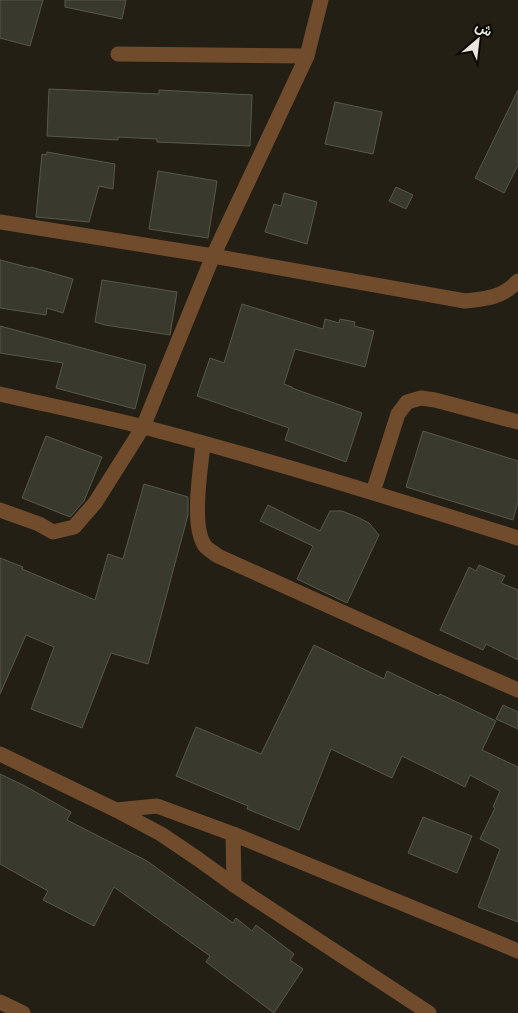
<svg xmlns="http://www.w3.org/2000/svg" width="518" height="1013" viewBox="0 0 518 1013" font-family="'Fira Sans Condensed',Vazirmatn,sans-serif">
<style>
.building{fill:#39392d;stroke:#57584b}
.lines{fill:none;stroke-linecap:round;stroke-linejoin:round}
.street{stroke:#704c2d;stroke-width:15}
</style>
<rect width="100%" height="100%" fill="#241f14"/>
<g class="building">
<path d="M0 0H43L30 46 0 38Z"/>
<path d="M65 0H126L122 19 65 7Z"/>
<path d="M49 89 159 94V90L252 95 250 146 157 142V139L118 137V140L47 136Z"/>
<path d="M518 90V165L504 193 475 178Z"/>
<path d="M335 102 382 112 373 154 325 144Z"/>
<path d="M47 152 115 164 113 189 99 186 89 222 36 217 42 154 46 155Z"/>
<path d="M158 171 217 181 208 238 149 229Z"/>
<path d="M396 187 413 195 406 209 389 201Z"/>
<path d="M284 193 317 202 307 244 265 232 274 204 281 206Z"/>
<path d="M0 260 31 268V267L73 279 63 313 47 308 46 315 0 308Z"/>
<path d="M102 280 177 292 170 335 105 325 95 322Z"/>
<path d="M242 304 323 329 325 319 339 323 340 319 355 322 354 326 374 331 365 367 295 349 284 384 292 387V388L362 413 346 462 285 440 289 428 197 396 210 358 224 363Z"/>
<path d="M0 326 146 365 135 409 56 388 63 363 0 353Z"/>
<path d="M423 431 518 461V502L513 520 406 487Z"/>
<path d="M46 436 102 457 84 501 70 517 22 498Z"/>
<path d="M144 484 188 497V515L148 664 111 653 82 728 31 709 54 647 26 635 0 694V558L23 567 22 569 95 600 108 554 123 559Z"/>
<path d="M268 505 320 531 330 511H342L357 517 369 523 379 535 347 603 297 579 313 546 260 521Z"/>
<path d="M479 565 505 576 501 583 518 590V660L486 644 483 650 440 630 469 567 476 571Z"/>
<path d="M314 645 384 679 387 671 439 696 440 694 496 721 482 750 518 767V922L478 907 500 849 480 839 495 808 493 807 500 791 470 775 465 787 402 756 392 778 331 749 299 830 247 809 248 806 176 776 196 727 261 754Z"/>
<path d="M503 705 518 712V729L496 719Z"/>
<path d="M0 774 25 786 71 812 67 820 147 861 233 923 236 918 252 931 256 925 294 954 290 960 303 969 274 1013 206 962 210 956 114 887 94 926 43 900 48 891 0 864Z"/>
<path d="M423 817 472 836 457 873 408 853Z"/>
</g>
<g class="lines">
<g class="street">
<path d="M118 54 307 56"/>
<path d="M0 222 213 256 465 301C487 299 503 297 518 281"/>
<path d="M0 394C48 405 96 415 144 427 270 460 394 499 518 538"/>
<path d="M203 444C201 467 190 529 206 547 209 550 214 553 218 556L433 653 518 690"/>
<path d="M373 492 398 414 407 402 421 398 435 400 518 422"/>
<path d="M0 510 39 524 53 532 74 527 95 503 143 427 213 256 307 56 321 0"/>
<path d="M0 754 116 810 157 806 233 834 518 951"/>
<path d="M116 810 161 834 198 859 234 885 429 1013"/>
<path d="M233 834 234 885"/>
<path d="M0 1002 23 1013"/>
</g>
</g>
<g transform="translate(478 40) rotate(28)" stroke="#0b0905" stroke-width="4" paint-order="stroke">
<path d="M0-4L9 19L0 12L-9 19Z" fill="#e9e6df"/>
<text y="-8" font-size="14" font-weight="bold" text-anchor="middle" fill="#e9e6df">ش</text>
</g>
</svg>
